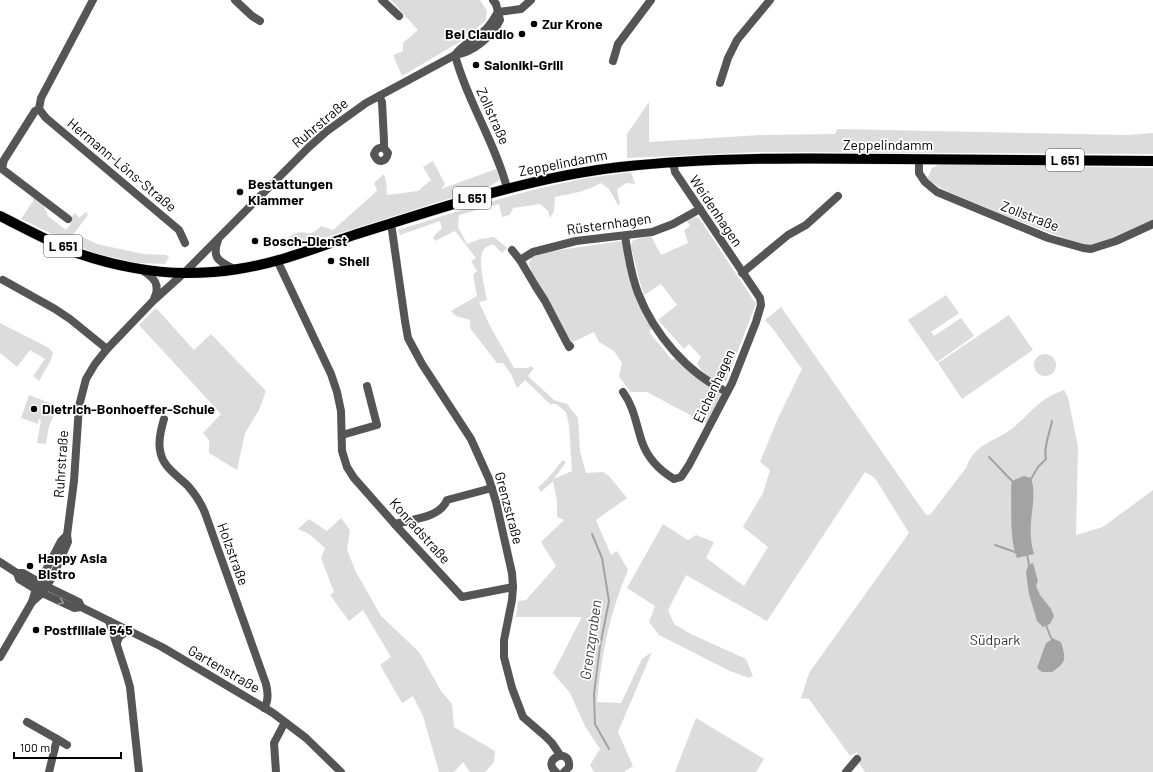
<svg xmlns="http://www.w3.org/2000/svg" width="1153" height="772" viewBox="0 0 1153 772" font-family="Barlow,sans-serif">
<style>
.green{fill:#dcdcdc}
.water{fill:#a3a3a3}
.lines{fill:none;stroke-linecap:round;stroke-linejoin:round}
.stream{stroke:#a3a3a3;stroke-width:2}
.primary-casing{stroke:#dbdbdb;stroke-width:11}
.minor{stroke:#555;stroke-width:8}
.tertiary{stroke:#555;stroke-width:8}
.primary{stroke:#000;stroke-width:10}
.oneway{stroke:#999}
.poi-dot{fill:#000;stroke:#fff;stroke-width:1.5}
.labels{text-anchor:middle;stroke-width:3.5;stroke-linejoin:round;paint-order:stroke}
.shield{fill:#fff;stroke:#4c4c4c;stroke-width:1}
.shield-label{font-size:13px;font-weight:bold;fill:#000}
.poi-label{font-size:14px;font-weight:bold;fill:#000;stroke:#fff;text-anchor:start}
.street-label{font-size:14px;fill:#000;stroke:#fff}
.park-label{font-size:14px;fill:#333;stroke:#fff}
.water-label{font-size:15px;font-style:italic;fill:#444;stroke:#fff}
</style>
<rect width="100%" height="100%" fill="#fff"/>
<g class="green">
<path d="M391 0H480L487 11 486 20 463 40 402 76 393 55 403 51V43L418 30Z"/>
<path d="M649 102V142L760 135 835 134 837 129 1128 135 1153 133V154L759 152 627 158V134Z"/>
<path d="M433 161 445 184 441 189 496 169 500 180 492 185 290 249 284 240C288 238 292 234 296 233 308 230 308 239 321 226L333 230 377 191 374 183 384 174 386 181 387 195 418 191 431 180 423 167Z"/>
<path d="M940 164 1153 168V222L1095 246 1077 243 1006 216 944 190 927 179 932 168Z"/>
<path d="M631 172 635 184 627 183 617 189 620 204 618 205 609 189 601 183C587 191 571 194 555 197L554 211 550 218 548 211 540 204 513 208 510 215 502 217 499 204 459 215 458 227 467 244 480 239 494 237 507 248 502 253 493 244C491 245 487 246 485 248 476 256 485 289 487 300L479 302 490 326 514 368H528L531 366 534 368 528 376 554 400 567 404 578 418 580 451 586 473 603 472 609 476 627 498 596 520 611 555 617 551 628 570C610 612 601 656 597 702L621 703 642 659 652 652 618 732 633 766 624 772H594L590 765 600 749 585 726 570 693 553 673 582 617H516L518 601 526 600 556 566 541 542 564 520 557 517V501L553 481 541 492 538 487C548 480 555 469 563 460L566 462 554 479 572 471 569 425 566 412 556 404H550L525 380 517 388 511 374 503 363H497L470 328V320L456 316 451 311 477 296 473 275 477 271 471 261 476 258 455 231 435 241 433 237 442 228 440 221 400 235 398 230C457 212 516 192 577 180 595 176 613 175 631 172Z"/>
<path d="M34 196 43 203 48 216 66 230 71 224 68 221 75 213 79 218 86 212 88 215 72 236 77 241 81 236 97 244 143 254 166 255 169 257 165 264 138 263 94 253 62 239 21 219 33 201Z"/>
<path d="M695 217 699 218 756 304 726 381C714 385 702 373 697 363L701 357 689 344 684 349 658 320 677 305 661 284 644 295 639 279 631 246 632 241 637 239 651 236 661 255 688 243 684 230 690 226 687 221Z"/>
<path d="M621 241 623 245 653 328 649 332 672 360 677 357 694 375 722 395 707 424 647 392H630L619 376 622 363 614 351 599 342 594 332 571 343 531 270 529 263 532 257 546 252Z"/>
<path d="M946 295 959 313 931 332 934 336 961 318 974 336 937 362 908 320Z"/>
<path d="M781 307 926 515H930L966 468C975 442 996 442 1014 427 1026 417 1036 404 1050 396 1054 394 1059 392 1064 390L1068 397 1078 447 1076 535 1103 527 1153 490V772H865L859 763 857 752 850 756 809 699 801 698 809 673 909 533 875 478 865 472 767 621 686 575 668 610 674 624 693 635 746 659 753 676 749 678 730 671 659 635 649 622 655 606 627 588 663 524 688 540 696 535 714 542 706 558 744 586 768 547 743 527 763 493 770 470 760 462 779 416 802 369 773 329 765 320Z"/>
<path d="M156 308 194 350 211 334 266 391 259 410 245 433 237 470 209 453V440L203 433 221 414 139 325Z"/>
<path d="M1009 315 1033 350 962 399 938 363Z"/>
<path d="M0 323 49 348 53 353 50 362 39 381 33 376 45 359 30 350 17 367 0 353Z"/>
<circle cx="1045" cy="365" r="11"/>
<path d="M29 395 58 406 49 426 46 444 37 443 41 420 39 419 38 424 21 418Z"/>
<path d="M341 518 350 530 347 550 356 572 381 616 419 652 441 691 452 704 454 727 495 751 494 762 485 772H470L463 762 454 772H439L423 716 413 696 402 703 380 665 391 657 363 610 349 621 330 595 334 592 321 558 325 548 309 534 298 529 309 519 327 531Z"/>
<path d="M696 718 764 759 756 772H675Z"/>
</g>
<g class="water">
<path d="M1024 476 1031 478C1036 492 1032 508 1031 522 1030 533 1031 544 1034 554L1017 558C1009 538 1012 508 1011 487L1012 481Z"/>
<path d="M1033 563 1038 581 1036 586 1040 595 1051 609 1054 616 1050 624 1043 627 1037 621 1029 594 1026 573 1028 565Z"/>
<path d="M1051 638H1052L1061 642C1066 659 1067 662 1052 672H1042L1037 668 1046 643 1051 640Z"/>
</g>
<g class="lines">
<g class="stream">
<path d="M989 457 1013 482"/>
<path d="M1031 479 1038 467 1046 459C1043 448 1050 432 1052 421"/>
<path d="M592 534 602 558 609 601 600 646 594 694 595 724 609 749"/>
<path d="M995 545 1015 552 1016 550"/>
<path d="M1027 554 1029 565"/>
<path d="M1046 625 1051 638"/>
</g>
<g class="primary-casing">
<path id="primary" d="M0 216C26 229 53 244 80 254 112 265 152 273 185 273 202 273 221 272 238 269 279 263 318 247 357 234 444 207 530 177 620 167 711 157 802 158 893 159 979 159 1066 160 1153 161"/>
</g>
<g class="minor">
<path d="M235 0 252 16 260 21"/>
<path d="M382 0 399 16"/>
<path d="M498 12 521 9 531 0"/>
<path d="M455 55C467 101 495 142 507 188"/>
<path d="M613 61 618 44 651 0"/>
<path d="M720 83 728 58 737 40 770 0"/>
<path d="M379 96 382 102 384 141V148C378 147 376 149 374 154 377 164 386 163 388 153L384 148"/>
<path d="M39 109 46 118 179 230 185 243"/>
<path d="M919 159V173L925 182 937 192 1048 238 1083 248 1091 249 1116 241 1153 224"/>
<path d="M68 219 2 169 4 160 35 111 39 109 41 98 93 0"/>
<path d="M391 223 405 321 408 338 422 364 471 439 489 479 496 502 512 573 513 587 512 600 504 640V657L512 688 523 717 545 736 552 743 560 755"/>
<path d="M625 236C628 255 631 275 638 293 654 334 687 373 727 392"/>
<path d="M512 250 520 260 536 287 545 301 569 347 570 346"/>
<path d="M277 260 331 374 337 392 341 411 342 451 347 467 354 478 400 530 462 597 513 587"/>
<path d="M520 260 533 252 576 241 652 232 673 224 700 209"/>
<path d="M742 273 788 235 806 225 838 196"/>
<path d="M3 280 55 309 70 319 107 349"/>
<path d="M623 392C634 407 636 424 642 442 648 459 659 470 674 479L681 477 689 465 732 383 756 322 761 305 760 298 675 172 673 162"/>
<path d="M164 419C161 429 158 440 160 450 162 467 177 475 188 486 195 494 201 503 205 513L266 684C268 692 269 701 264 708"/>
<path d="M342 435 377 425 367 386"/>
<path d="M395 524C412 519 440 518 447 500L492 488"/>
<path d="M109 621 126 673 130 687 139 772"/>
<path d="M117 643 119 637 128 630"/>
<path d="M27 722 57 739 49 772"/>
<path d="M57 739 67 745"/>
<path d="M276 772 274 743 285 722"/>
<path d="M556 772C540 759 571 746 569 767L564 772"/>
<path d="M846 772 857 759"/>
</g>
<g class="tertiary">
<path d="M455 55C463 44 475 39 485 30 491 25 494 18 498 12"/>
<path d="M218 240C211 259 220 262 236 270"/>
<path d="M142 270C154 278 161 284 154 299"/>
<path d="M0 562 17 573 19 579 42 593 74 608 81 607"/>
<path d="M17 573H23L46 586 79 602 81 607 162 647 273 713 306 738 341 772"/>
<path d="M32 602 42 593 53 576 68 542 67 535 74 481 79 406 86 379 95 364 107 349 153 301 184 273 309 147 327 131 366 103 455 55C473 52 492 37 500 20L496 4 493 0"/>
<path d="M0 657 32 602 36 589 61 541 67 535"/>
</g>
<use href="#primary" class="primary"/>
</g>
<defs><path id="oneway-chevron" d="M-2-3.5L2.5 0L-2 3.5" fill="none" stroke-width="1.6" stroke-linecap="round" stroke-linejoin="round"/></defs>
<use class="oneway" href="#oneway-chevron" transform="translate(61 602) rotate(25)"/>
<g class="poi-dot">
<circle cx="534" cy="24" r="4"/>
<circle cx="522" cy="34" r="4"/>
<circle cx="476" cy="65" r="4"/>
<circle cx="240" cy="192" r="4"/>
<circle cx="255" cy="241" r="4"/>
<circle cx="331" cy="261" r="4"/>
<circle cx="34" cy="409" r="4"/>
<circle cx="30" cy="566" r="4"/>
<circle cx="36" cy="630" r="4"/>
</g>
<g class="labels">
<g class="shield">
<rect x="1046" y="149" width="38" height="22" rx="3"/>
<rect x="453" y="187" width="38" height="22" rx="3"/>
<rect x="44" y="235" width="38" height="22" rx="3"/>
</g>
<g class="shield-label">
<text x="1065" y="165">L 651</text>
<text x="472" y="203">L 651</text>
<text x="63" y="251">L 651</text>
</g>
<g class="poi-label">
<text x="542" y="29">Zur Krone</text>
<text x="514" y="39" text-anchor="end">Bei Claudio</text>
<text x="484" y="70">Saloniki-Grill</text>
<text x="248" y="189">Bestattungen<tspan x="248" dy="16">Klammer</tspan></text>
<text x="263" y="246">Bosch-Dienst</text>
<text x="339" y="266">Shell</text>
<text x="42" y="414">Dietrich-Bonhoeffer-Schule</text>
<text x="38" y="563">Happy Asia<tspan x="38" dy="16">Bistro</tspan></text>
<text x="44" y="635">Postfiliale 545</text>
</g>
<g class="street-label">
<text transform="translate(493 116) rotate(66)" y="5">Zollstraße</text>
<text transform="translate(320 123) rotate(-40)" y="5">Ruhrstraße</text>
<text x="888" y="150">Zeppelindamm</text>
<text transform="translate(563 163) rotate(-11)" y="5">Zeppelindamm</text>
<text transform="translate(122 165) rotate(40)" y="5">Hermann-Löns-Straße</text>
<text transform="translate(716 211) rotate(56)" y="5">Weidenhagen</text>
<text transform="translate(1030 216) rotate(21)" y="5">Zollstraße</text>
<text transform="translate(609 224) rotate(-8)" y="5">Rüsternhagen</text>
<text transform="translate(714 386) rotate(-65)" y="5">Eichenhagen</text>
<text transform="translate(61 464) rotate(-86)" y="5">Ruhrstraße</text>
<text transform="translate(509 508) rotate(75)" y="5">Grenzstraße</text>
<text transform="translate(420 531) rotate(48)" y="5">Konradstraße</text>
<text transform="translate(233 554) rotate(70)" y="5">Holzstraße</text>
<text transform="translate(224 669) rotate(30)" y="5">Gartenstraße</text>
</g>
<g class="park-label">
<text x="995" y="645">Südpark</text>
</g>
<g class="water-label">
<text transform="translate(591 640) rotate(-82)" y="5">Grenzgraben</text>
</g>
</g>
<path d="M14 752v6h107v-6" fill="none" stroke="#000000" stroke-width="2"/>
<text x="20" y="752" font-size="12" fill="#000000" stroke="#ffffff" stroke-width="3" paint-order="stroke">100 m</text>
</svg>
